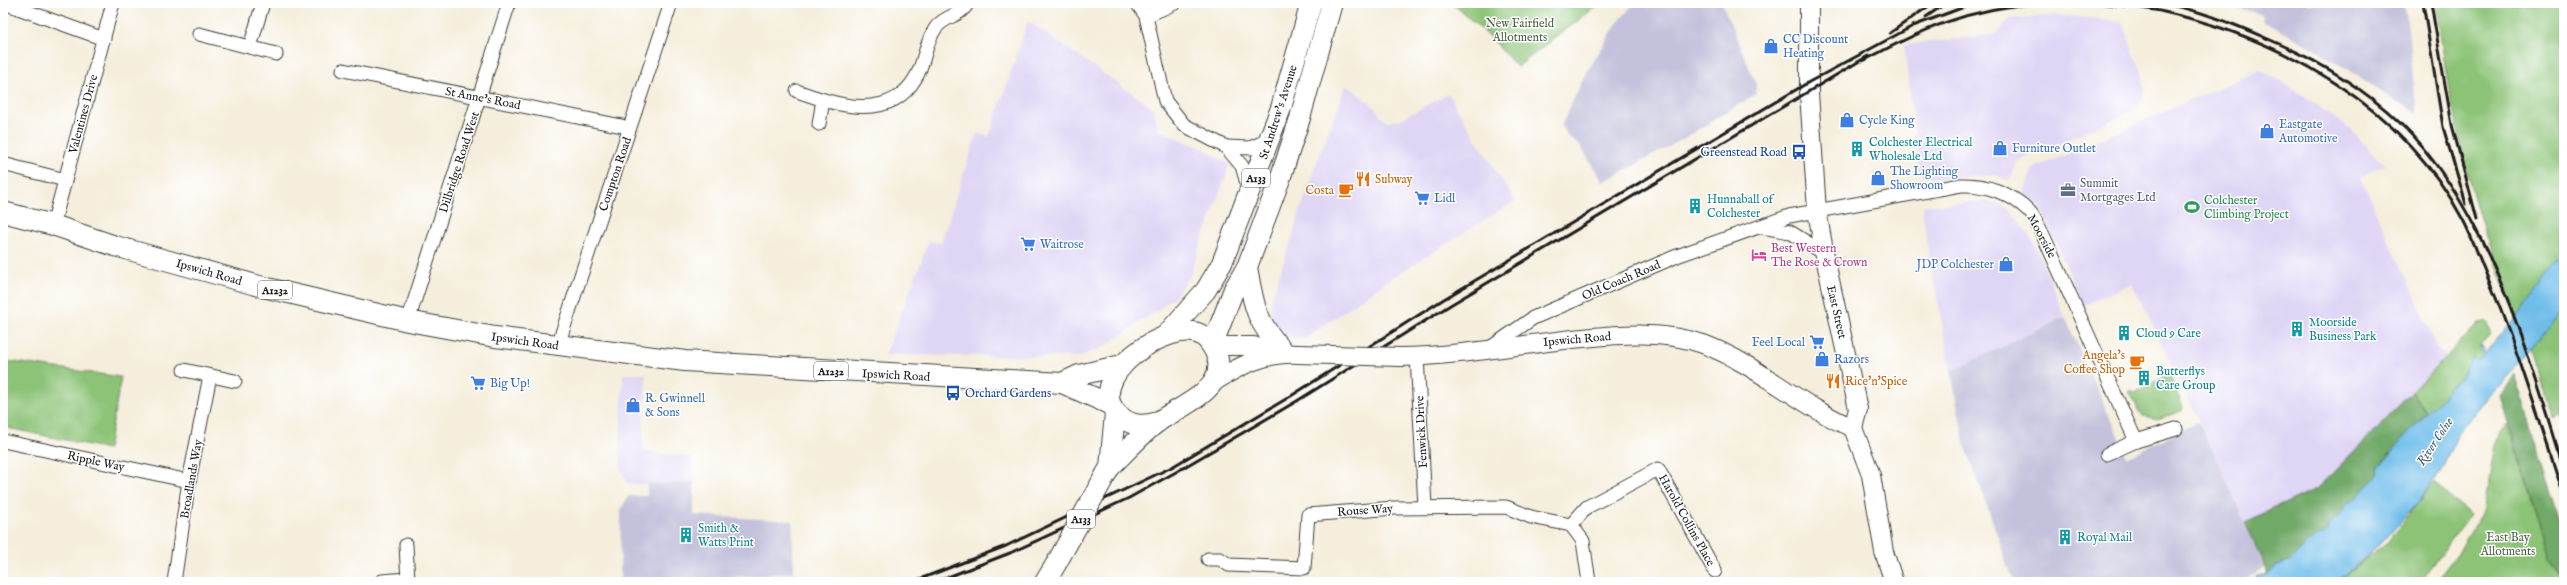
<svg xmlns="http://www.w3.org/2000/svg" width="2567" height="585" viewBox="0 0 2567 585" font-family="'IM FELL English',serif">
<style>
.built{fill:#dfd5f5}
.industrial{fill:#c3c1db}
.green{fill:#8cc377;stroke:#54704a}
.forest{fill:#71a968;stroke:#466242}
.water{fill:#70bdea;stroke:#466c83}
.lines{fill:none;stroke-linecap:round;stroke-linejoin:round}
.street-casing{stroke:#3d3c39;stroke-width:15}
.secondary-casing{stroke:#3d3c39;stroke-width:20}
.primary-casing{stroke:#3d3c39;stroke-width:22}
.street{stroke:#fff;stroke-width:13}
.secondary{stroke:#fff;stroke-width:18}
.primary{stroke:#fff;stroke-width:20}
.rail{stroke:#1c1c1c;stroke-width:3}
.secondary-bridge-casing{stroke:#3d3c39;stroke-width:20;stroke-linecap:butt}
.primary-bridge-casing{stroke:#3d3c39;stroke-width:22;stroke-linecap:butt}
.secondary-bridge{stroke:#fff;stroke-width:18}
.primary-bridge{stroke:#fff;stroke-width:20}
.labels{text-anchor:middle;stroke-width:3;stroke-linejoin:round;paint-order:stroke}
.shield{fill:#fff;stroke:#606060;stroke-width:1}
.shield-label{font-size:11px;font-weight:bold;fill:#1c1c1c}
.park-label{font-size:12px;fill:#495f40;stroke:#fff}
.shop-label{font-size:12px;fill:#366cbe;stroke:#fff;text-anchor:start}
.street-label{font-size:12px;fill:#1c1c1c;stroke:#fff}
.culture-label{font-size:12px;fill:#0d838f;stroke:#fff;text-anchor:start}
.transit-label{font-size:12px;fill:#164399;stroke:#fff;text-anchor:end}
.food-label{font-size:12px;fill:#c56008;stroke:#fff;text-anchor:start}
.service-label{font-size:12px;fill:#4e5e75;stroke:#fff;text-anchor:start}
.leisure-label{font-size:12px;fill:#27864d;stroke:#fff;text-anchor:start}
.hotel-label{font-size:12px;fill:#b23c85;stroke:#fff;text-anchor:start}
.water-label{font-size:13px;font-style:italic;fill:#3e5c6e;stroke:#fff}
</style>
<rect width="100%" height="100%" fill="#fff"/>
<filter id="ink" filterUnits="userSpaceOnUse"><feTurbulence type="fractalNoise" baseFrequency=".025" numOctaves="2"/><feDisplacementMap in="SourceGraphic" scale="8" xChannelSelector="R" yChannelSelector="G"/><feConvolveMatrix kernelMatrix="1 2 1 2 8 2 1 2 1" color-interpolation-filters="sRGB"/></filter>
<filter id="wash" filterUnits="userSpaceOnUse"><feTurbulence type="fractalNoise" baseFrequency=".012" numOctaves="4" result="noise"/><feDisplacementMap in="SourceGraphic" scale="16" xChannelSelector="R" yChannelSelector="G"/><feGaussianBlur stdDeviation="0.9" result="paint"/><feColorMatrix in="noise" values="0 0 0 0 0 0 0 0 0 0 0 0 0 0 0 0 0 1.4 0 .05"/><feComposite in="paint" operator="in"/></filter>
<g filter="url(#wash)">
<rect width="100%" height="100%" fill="#f5eedc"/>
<g class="built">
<path d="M2056 15 2121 21 2142 72 2145 91 2139 108 2018 161 2009 181 1996 175 1937 179 1919 173 1904 45 1997 34 2009 19Z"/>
<path d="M1028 21 1153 108 1159 130 1199 147 1230 164 1190 275 1175 296 1159 309 1104 347 1079 357 885 355 929 241 941 243 977 133 989 137Z"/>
<path d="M2260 70 2303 95 2348 128 2386 165 2360 176 2438 348 2447 356 2318 488 2245 522 2217 458 2132 283 2084 305 2038 203 2023 194 2033 169Z"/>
<path d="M1346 85 1370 103 1387 122 1401 119 1448 94 1515 201 1385 282 1305 339 1293 338 1281 333 1272 322 1270 304 1315 167Z"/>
<path d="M1985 201 2003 205 2018 218 2033 241 2065 317 1951 371 1926 239 1922 206Z"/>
<path d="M623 374H646L643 451 692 457 694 483 628 484 621 470 620 450Z"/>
</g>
<g class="industrial">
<path d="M1634 3H1722L1756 84V94L1676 143 1603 182 1580 146 1569 138 1561 126 1585 75 1616 25Z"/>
<path d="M2223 3H2405L2417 114 2312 47 2264 22 2262 15Z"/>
<path d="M2065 317 2127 457 2198 422 2217 458 2264 567 2244 582H2014L1964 442 1951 371Z"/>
<path d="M694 483V515L792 521 794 573 664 582H620L621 510 628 496H647V484Z"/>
</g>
<g class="green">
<path d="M1452 3H1601L1517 67 1491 38Z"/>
<path d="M2436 3H2564V273L2341 540 2249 582 2257 576 2268 574 2427 413 2412 392 2478 324 2486 322 2491 334 2480 346 2484 353 2516 318C2505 282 2489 248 2478 212 2457 144 2445 73 2436 3Z"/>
<path d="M2564 275V408L2555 416 2530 348 2459 432 2443 466 2420 501 2435 482 2470 515 2420 582H2336L2386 544 2419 501C2394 525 2365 568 2333 581 2326 584 2316 582 2308 582Z"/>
<path d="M7 361 121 377 108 449 3 427V362Z"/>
<path d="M2169 374 2183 407 2182 411 2157 419 2143 416 2128 392 2132 390 2134 393Z"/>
<path d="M2507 423 2550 554 2564 577 2543 579 2542 582H2435L2457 554 2483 512 2496 439Z"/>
</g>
<g class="forest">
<path d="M2514 374 2564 527V575L2550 554 2500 396Z"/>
<path d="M2412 392 2427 413 2379 466 2378 474 2357 498 2346 504 2340 516 2331 523 2326 532 2315 537 2290 561 2276 565 2268 574 2245 522 2318 488Z"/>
</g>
<path class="water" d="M2564 257V309L2459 432 2443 466 2419 501 2374 550 2340 578 2331 582H2249L2257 576 2268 574 2276 565 2290 561 2315 537 2326 532 2331 523 2340 516 2346 504 2357 498 2378 474 2379 466 2390 457 2392 451 2460 378 2473 357 2477 360 2482 355 2479 347H2482L2484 353 2532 299Z"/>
</g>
<g filter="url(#ink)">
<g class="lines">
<g class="street-casing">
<g id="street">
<path d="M4 3 104 39"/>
<path d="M1137 3 1146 16 1165 101 1184 125 1226 147"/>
<path d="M1146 16 1175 3"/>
<path d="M199 34 276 54"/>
<path d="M250 47 263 3"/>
<path d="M343 70 622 126"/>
<path d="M797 91C836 105 890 123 916 77 925 62 925 43 935 29 943 16 960 17 968 3"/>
<path d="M819 124 823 100"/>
<path d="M3 164 65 180"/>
<path d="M1249 190 1242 166 1226 147 1250 148 1271 139"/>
<path d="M53 225 113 3"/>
<path d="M1762 227 1790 232 1824 253"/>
<path d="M408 321 509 3"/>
<path d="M558 345 671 3"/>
<path d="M1490 348 1533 318 1677 256 1789 216 1961 185C1985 184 2011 193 2029 211 2035 217 2039 228 2043 235L2136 441 2107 454"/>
<path d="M1417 356 1425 507"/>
<path d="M184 370 235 381"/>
<path d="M3 441 189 481"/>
<path d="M2136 441 2176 429"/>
<path d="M1571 525 1587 507 1658 469 1715 571"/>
<path d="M406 545 408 582"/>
<path d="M1208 559H1220L1229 565 1304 568 1308 515 1394 508 1506 507 1531 517 1571 525 1583 541 1589 582"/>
<path d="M382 581 408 579"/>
<path d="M174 582 189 481 210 376"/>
</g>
</g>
<g class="secondary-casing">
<g id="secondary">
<path d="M1809 3V93L1817 211 1826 262 1858 409 1853 428 1871 475 1884 552 1894 582"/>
<path d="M1212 346H1254L1279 354"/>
<path d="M1400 357C1461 356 1522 344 1583 338 1623 334 1664 331 1703 344 1757 364 1800 406 1853 428"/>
<path d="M1214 382C1240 365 1267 352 1298 354"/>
</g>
</g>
<g class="primary-casing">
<g id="primary">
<path d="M3 212 53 225 115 246 263 287 408 321 495 337 685 361 1062 383 1111 405"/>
<path d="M1247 267C1254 308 1256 322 1285 353"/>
<path d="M1166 335 1206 290 1222 263 1281 108 1311 3"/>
<path d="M1212 346 1234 289 1247 267 1280 179 1300 118 1332 3"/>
<path d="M1062 383 1079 375 1122 365"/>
<path d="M1110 467 1115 413"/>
<path d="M1106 474 1110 467C1126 452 1141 434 1159 421 1179 407 1228 389 1217 356 1214 349 1210 341 1203 336 1172 314 1075 382 1121 417 1133 427 1145 426 1158 422"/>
<path d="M1045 582 1056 564"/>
</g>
</g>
<use href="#street" class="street"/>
<use href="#secondary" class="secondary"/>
<use href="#primary" class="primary"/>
<g class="rail">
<path d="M2098 3C2120 6 2143 7 2164 12 2284 39 2403 107 2462 218 2471 234 2477 252 2484 269 2516 343 2539 420 2564 496"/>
<path d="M2158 3C2195 8 2234 24 2268 39 2315 59 2362 87 2399 122 2489 209 2527 352 2564 469"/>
<path d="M2423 3 2443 127 2466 204"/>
<path d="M2431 3 2452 125 2477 219"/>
<path d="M1926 17 1946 3"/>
<path d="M1890 33 1933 3"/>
<path d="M1863 61C1925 28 1967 9 2038 3"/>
<path d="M912 582 1006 546 1172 467 1291 396 1444 299 1809 82 1913 26 1975 3"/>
<path d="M935 582 1010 553 1129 498 1176 472 1297 401 1452 304 1868 56"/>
</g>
<g class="secondary-bridge-casing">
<path id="secondary-bridge" d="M1299 354 1400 357"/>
</g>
<g class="primary-bridge-casing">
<path id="primary-bridge" d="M1056 564 1106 474"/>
</g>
<use href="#secondary-bridge" class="secondary-bridge"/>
<use href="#primary-bridge" class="primary-bridge"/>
</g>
</g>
<defs>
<g id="shop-bare" transform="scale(1.2)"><path d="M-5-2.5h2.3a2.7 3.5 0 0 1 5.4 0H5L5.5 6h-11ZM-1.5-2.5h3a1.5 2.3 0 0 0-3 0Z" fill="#3f7fe0" stroke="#fff" stroke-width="2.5" paint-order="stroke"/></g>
<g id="building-bare" transform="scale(1.2)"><path d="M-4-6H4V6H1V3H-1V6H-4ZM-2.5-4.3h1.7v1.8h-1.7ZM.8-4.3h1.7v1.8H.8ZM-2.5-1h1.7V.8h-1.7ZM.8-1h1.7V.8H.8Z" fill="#0f9aa8" stroke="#fff" stroke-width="2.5" paint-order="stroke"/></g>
<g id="bus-bare" transform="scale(1.2)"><path d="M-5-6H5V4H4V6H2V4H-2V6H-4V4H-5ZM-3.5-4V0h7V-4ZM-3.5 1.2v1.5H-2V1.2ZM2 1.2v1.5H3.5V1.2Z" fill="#1a4fb4" stroke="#fff" stroke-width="2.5" paint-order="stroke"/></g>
<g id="restaurant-bare" transform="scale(1.2)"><path d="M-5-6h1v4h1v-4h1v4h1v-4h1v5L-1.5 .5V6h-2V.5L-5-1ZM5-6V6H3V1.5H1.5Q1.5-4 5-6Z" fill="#e8710a" stroke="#fff" stroke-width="2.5" paint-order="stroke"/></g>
<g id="cafe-bare" transform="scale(1.2)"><path d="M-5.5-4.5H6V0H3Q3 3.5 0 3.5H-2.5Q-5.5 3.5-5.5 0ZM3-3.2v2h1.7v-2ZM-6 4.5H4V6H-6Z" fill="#e8710a" stroke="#fff" stroke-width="2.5" paint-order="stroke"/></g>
<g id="office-bare" transform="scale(1.2)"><path d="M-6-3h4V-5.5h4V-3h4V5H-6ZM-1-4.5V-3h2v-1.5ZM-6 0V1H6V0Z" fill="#5c6f8a" stroke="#fff" stroke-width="2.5" paint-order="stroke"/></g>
<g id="supermarket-bare" transform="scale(1.2)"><path d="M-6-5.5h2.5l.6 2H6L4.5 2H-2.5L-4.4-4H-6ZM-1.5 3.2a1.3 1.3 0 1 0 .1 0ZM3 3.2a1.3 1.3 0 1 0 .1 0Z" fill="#3f7fe0" stroke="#fff" stroke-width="2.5" paint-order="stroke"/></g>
<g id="stadium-bare" transform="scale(1.2)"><path d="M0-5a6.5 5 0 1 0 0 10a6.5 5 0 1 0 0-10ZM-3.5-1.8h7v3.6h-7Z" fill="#2e9e5b" stroke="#fff" stroke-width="2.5" paint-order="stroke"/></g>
<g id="hotel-bare" transform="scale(1.2)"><path d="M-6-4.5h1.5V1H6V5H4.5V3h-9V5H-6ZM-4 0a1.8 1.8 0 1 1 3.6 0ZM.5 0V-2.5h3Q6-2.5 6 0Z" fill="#d1479c" stroke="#fff" stroke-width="2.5" paint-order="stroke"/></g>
</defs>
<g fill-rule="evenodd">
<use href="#shop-bare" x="1771" y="46"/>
<use href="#shop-bare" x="1847" y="120"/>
<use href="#shop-bare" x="2267" y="131"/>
<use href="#shop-bare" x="2000" y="148"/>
<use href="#building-bare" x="1857" y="149"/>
<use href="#bus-bare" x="1799" y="152"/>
<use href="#shop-bare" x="1878" y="178"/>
<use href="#restaurant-bare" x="1363" y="179"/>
<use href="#cafe-bare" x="1346" y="190"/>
<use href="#office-bare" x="2068" y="190"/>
<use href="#supermarket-bare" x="1422" y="198"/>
<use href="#building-bare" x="1695" y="206"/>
<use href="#stadium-bare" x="2192" y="207"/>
<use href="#supermarket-bare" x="1028" y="244"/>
<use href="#hotel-bare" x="1759" y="255"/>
<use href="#shop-bare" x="2006" y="264"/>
<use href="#building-bare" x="2297" y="329"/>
<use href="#building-bare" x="2124" y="333"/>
<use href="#supermarket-bare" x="1817" y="342"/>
<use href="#shop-bare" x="1822" y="359"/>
<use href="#cafe-bare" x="2137" y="362"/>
<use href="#building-bare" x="2144" y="378"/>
<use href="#restaurant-bare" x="1833" y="381"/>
<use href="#supermarket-bare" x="478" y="383"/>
<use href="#bus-bare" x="953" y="393"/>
<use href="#shop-bare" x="633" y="405"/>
<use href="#building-bare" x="686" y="535"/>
<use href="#building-bare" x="2065" y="537"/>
</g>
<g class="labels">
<g class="shield">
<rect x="1242" y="169" width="28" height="18" rx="3"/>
<rect x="258" y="281" width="34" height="18" rx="3"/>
<rect x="814" y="362" width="34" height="18" rx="3"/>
<rect x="1067" y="510" width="28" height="18" rx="3"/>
</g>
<g class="shield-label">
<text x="1256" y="182">A133</text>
<text x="275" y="294">A1232</text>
<text x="831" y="375">A1232</text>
<text x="1081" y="523">A133</text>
</g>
<g class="park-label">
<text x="1520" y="27">New Fairfield<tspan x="1520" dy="14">Allotments</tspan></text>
<text x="2508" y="541">East Bay<tspan x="2508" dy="14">Allotments</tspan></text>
</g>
<g class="shop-label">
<text x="1783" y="43">CC Discount<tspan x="1783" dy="14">Heating</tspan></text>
<text x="1859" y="124">Cycle King</text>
<text x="2279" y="128">Eastgate<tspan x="2279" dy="14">Automotive</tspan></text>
<text x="2012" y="152">Furniture Outlet</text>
<text x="1890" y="175">The Lighting<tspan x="1890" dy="14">Showroom</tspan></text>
<text x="1434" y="202">Lidl</text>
<text x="1040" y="248">Waitrose</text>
<text x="1994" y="268" text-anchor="end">JDP Colchester</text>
<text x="1805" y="346" text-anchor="end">Feel Local</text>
<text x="1834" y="363">Razors</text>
<text x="490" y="387">Big Up!</text>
<text x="645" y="402">R. Gwinnell<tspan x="645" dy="14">&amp; Sons</tspan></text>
</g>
<g class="street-label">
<text transform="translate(483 98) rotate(11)" y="4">St Anne's Road</text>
<text transform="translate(1278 112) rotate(-72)" y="4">St Andrew's Avenue</text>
<text transform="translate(83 114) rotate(-75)" y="4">Valentines Drive</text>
<text transform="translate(459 162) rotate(-72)" y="4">Dilbridge Road West</text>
<text transform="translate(615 174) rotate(-71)" y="4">Compton Road</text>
<text transform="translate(2042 236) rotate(62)" y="4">Moorside</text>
<text transform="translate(209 272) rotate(16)" y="4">Ipswich Road</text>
<text transform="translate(1621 280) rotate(-23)" y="4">Old Coach Road</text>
<text transform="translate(1837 312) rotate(77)" y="4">East Street</text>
<text transform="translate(1577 339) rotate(-5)" y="4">Ipswich Road</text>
<text transform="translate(525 341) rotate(8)" y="4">Ipswich Road</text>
<text transform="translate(896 375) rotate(3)" y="4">Ipswich Road</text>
<text transform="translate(1421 432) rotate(-93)" y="4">Fenwick Drive</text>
<text transform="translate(96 461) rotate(12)" y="4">Ripple Way</text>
<text transform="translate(191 479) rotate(-80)" y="4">Broadlands Way</text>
<text transform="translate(1365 510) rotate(-4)" y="4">Rouse Way</text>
<text transform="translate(1687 520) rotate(61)" y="4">Harold Collins Place</text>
</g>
<g class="culture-label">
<text x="1869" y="146">Colchester Electrical<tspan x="1869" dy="14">Wholesale Ltd</tspan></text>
<text x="1707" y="203">Hunnaball of<tspan x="1707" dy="14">Colchester</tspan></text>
<text x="2309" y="326">Moorside<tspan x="2309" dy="14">Business Park</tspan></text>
<text x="2136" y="337">Cloud 9 Care</text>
<text x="2156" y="375">Butterflys<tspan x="2156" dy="14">Care Group</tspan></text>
<text x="698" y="532">Smith &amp;<tspan x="698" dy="14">Watts Print</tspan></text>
<text x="2077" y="541">Royal Mail</text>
</g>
<g class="transit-label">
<text x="1787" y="156">Greenstead Road</text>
<text x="965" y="397" text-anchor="start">Orchard Gardens</text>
</g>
<g class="food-label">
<text x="1375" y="183">Subway</text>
<text x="1334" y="194" text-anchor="end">Costa</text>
<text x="2125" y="359" text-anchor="end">Angela's<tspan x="2125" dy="14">Coffee Shop</tspan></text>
<text x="1845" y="385">Rice'n'Spice</text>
</g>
<g class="service-label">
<text x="2080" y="187">Summit<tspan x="2080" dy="14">Mortgages Ltd</tspan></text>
</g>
<g class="leisure-label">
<text x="2204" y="204">Colchester<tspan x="2204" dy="14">Climbing Project</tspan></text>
</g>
<g class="hotel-label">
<text x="1771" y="252">Best Western<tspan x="1771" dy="14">The Rose &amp; Crown</tspan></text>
</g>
<g class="water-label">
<text transform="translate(2434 441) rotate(-56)" y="5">River Colne</text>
</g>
</g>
<rect width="2567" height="585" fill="none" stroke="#fff" stroke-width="16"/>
</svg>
